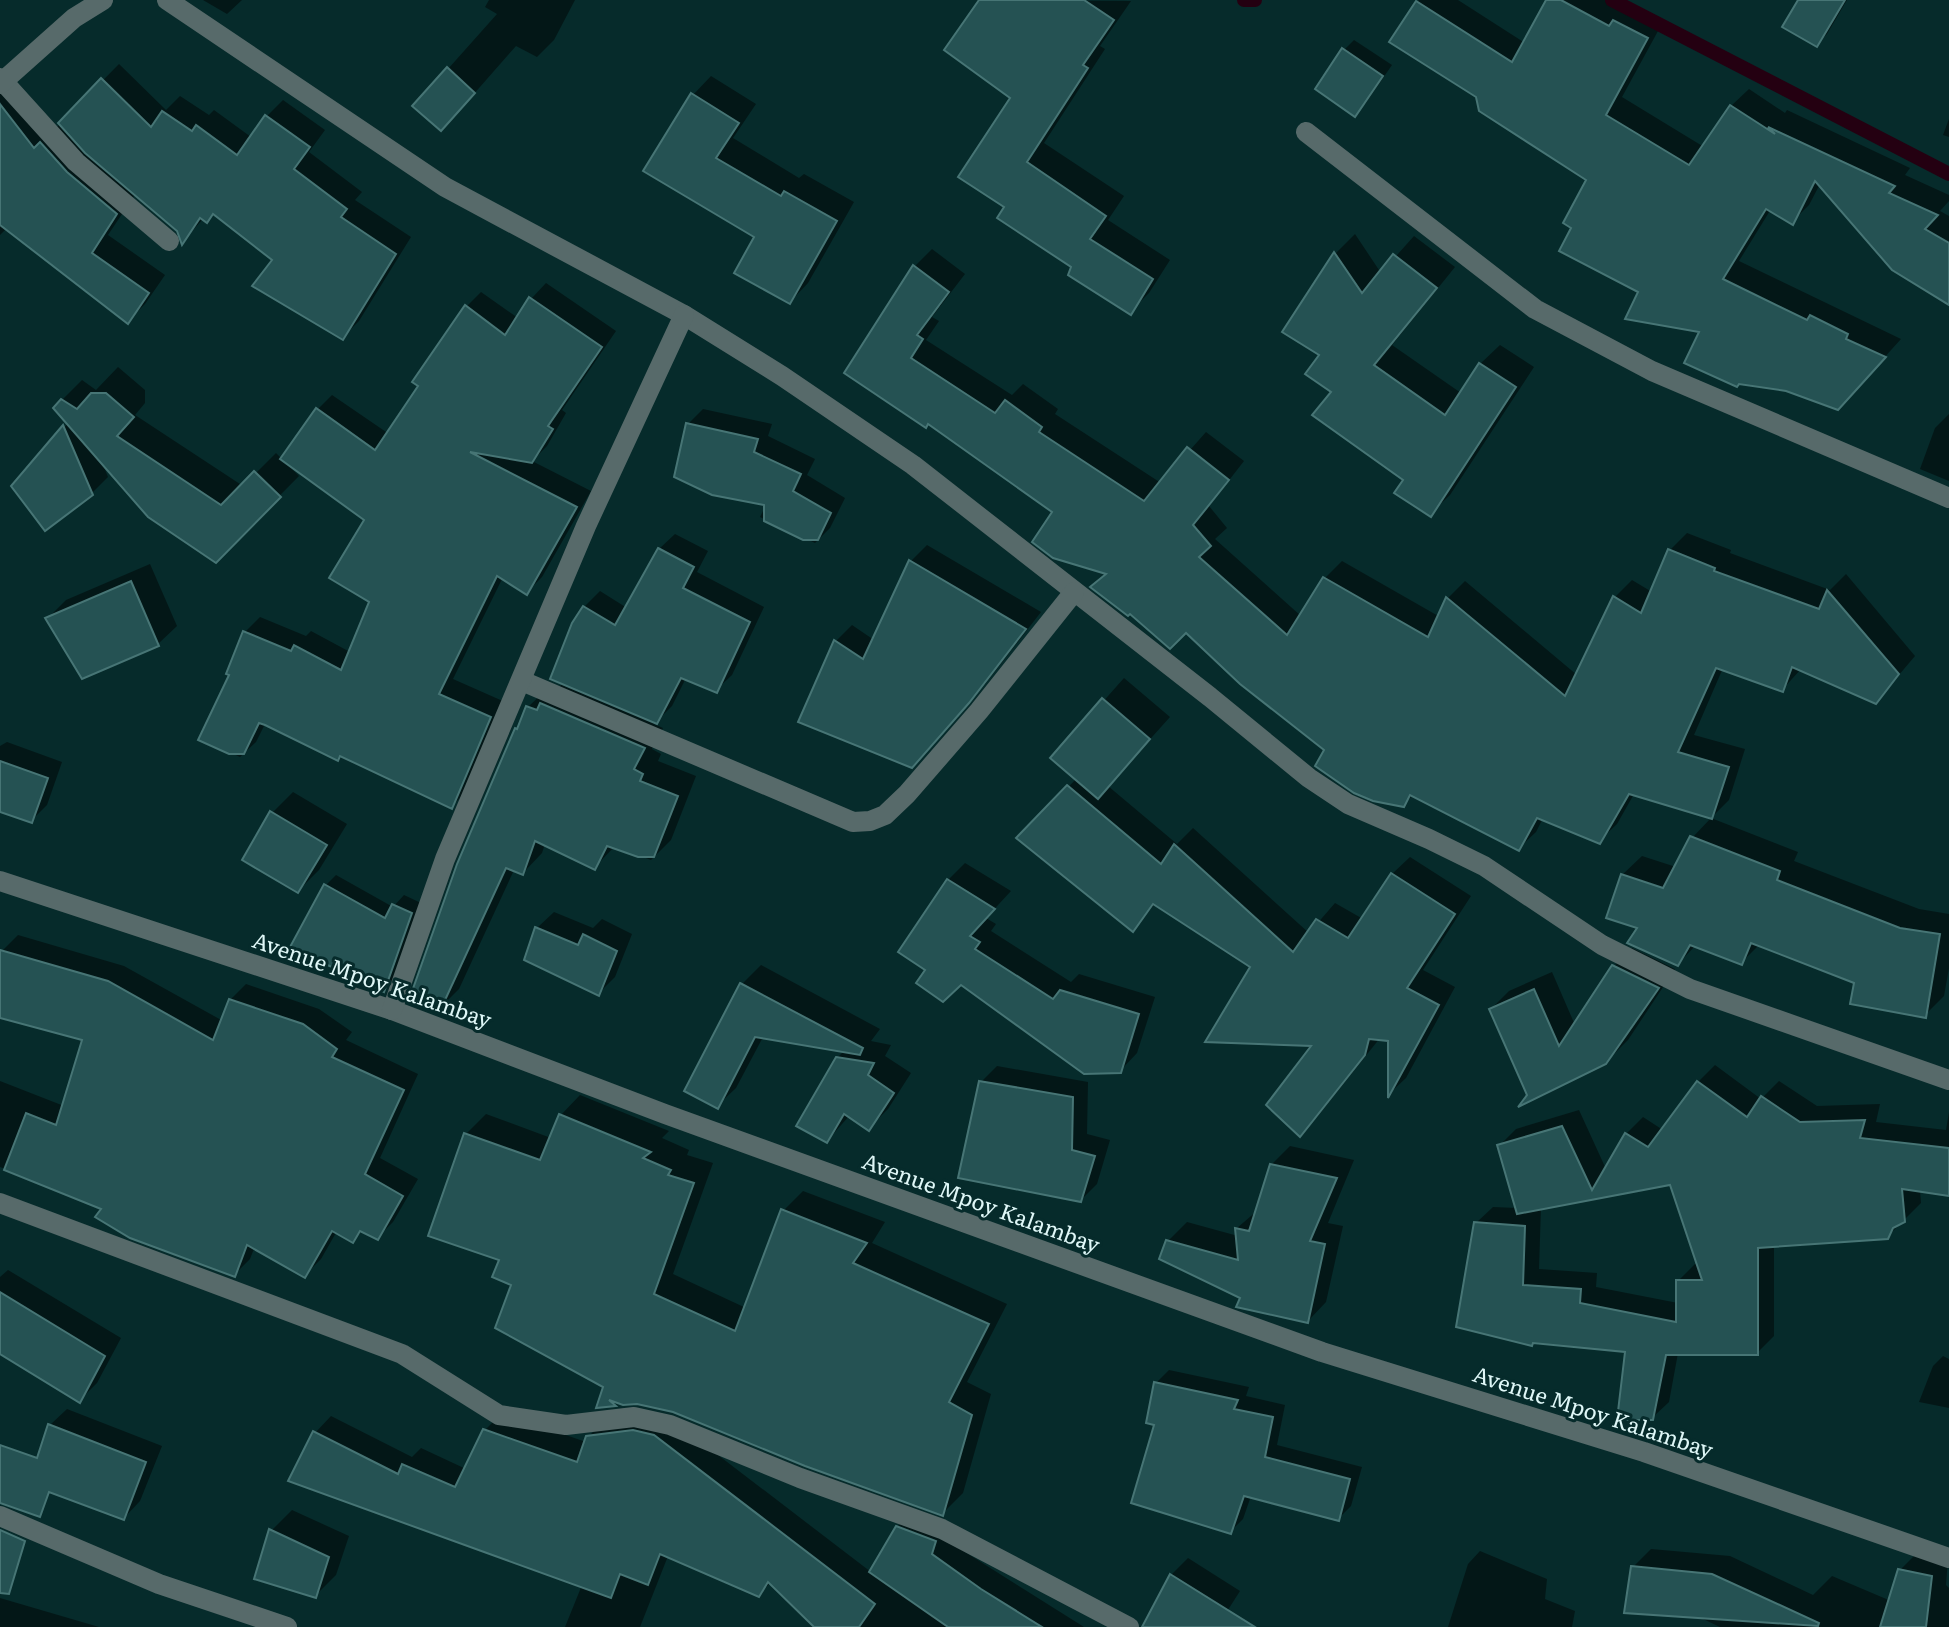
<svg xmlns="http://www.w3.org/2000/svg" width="1949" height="1627" viewBox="0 0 1949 1627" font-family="Literata,serif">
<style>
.shadow{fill:#0007;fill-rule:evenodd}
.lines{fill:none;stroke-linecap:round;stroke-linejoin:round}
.stream{stroke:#240011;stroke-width:14}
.building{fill:#255253;stroke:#477575;stroke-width:2}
.minor{stroke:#576a6a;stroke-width:20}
.labels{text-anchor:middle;stroke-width:6;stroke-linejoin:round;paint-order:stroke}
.street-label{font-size:22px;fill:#dff7f7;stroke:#062b2b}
</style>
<rect width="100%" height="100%" fill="#062b2b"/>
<g class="shadow">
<path d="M203 0H242L227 14Z"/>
<path d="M489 0H575L554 40 537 57 516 46 458 112 415 106 497 14 485 7Z"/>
<path d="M982 0 1131 1 1100 46 1105 49 1044 143 1124 196 1108 220 1170 260 1149 293 1130 312 1074 267 1007 206 1013 98Z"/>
<path d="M1419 0H1458L1525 43 1548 0H1625L1664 20 1622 97 1704 147 1731 106 1749 89 1785 113 1787 110 1910 168 1905 175 1949 195V201L1940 211 1949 216V291L1820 184 1809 205 1792 222 1771 209 1739 261 1901 339 1855 390 1702 330 1641 292 1574 228 1589 179 1478 96 1417 2Z"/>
<path d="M1800 0H1847L1827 34 1817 44Z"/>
<path d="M1354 40 1392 65 1365 104 1355 114 1344 50Z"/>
<path d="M119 64 166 110 180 96 209 115 214 110 251 137 267 116 283 100 325 130 309 152 362 192 355 200 411 237 359 321 343 337 274 260 214 213 204 218 183 241 179 230 136 193 108 235 165 275 145 304 128 321 7 228 0 235V69L52 132Z"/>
<path d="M711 76 756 104 733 138 799 178 804 174 854 202 808 283 790 302 757 236 646 171 693 95Z"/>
<path d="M1949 119V137L1943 135Z"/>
<path d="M1355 234 1381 273 1414 236 1455 267 1392 345 1461 393 1480 364 1500 345 1534 367 1450 495 1430 514 1406 479 1334 392 1321 354 1285 331 1336 253Z"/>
<path d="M932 249 965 274 932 317 939 321 926 340 1012 395 1023 384 1058 409 1055 414 1161 483 1206 432 1244 461 1209 506 1227 528 1215 539 1301 616 1325 578 1342 561 1440 617 1448 598 1465 581 1577 675 1615 597 1632 580 1652 592 1670 550 1687 533 1731 550 1730 553 1830 590 1846 574 1915 656 1876 702 1801 669 1782 690 1723 668 1694 735 1745 749 1729 800 1712 817 1634 794 1617 824 1599 841 1543 818 1536 832 1518 849 1414 794 1403 805 1186 630 1108 572 1054 512 929 422 847 373 915 266Z"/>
<path d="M546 283 616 331 562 410 566 413 547 446 532 461 591 491 542 577 527 592 503 577 453 679 505 702 467 791 452 806 342 754 337 759 265 724 256 742 240 757 201 739 232 674 245 632 260 617 306 636 311 631 350 652 372 601 367 519 290 464 289 466 299 476 216 560 102 462 108 477 92 493 13 486 69 422 62 400 82 380 96 390 118 367 145 390V403L135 415 243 486 276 453 282 459 317 410 332 395 389 434 421 385 466 307 481 292 518 318 531 299Z"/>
<path d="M703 409 772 424 768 436 815 459 807 475 845 498 830 528 815 543 760 517 767 503 688 424Z"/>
<path d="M1949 414V481L1920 469 1935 428Z"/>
<path d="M675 534 708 551 697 572 764 607 732 675 716 690 686 678 672 706 654 724 663 728 652 749 661 754 658 761 696 776 671 840 651 860 615 846 594 868 545 844 542 853 523 873 514 870 459 989 440 1008 528 707 548 688 555 691 564 682 584 607 600 591 627 608 659 549Z"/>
<path d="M927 545 1041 612 985 684 928 749 801 721 836 641 852 625 874 640 911 561Z"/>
<path d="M150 564 177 626 158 644 83 676 47 619 66 600Z"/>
<path d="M1124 678 1170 717 1108 786 1177 844 1193 828 1309 933 1335 903 1363 919 1392 874 1410 857 1471 896 1423 970 1455 987 1406 1078 1390 1093V1040L1380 1038 1317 1117 1300 1134 1315 1044 1252 967 1156 903 1132 929 1019 838 1077 778 1053 758Z"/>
<path d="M7 742 62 762 47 805 31 821 0 810V746Z"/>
<path d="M293 792 347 824 319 870 298 891 272 813Z"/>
<path d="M1711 818 1798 852 1794 861 1919 909 1949 914V968L1944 996 1925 1015 1856 981 1760 944 1741 963 1696 945 1678 964 1640 927 1622 875 1642 856 1676 867 1692 838Z"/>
<path d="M965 863 1011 891 986 918 996 924 991 931 1071 982 1079 974 1155 997 1137 1053 1120 1071 961 983 928 969 948 880Z"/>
<path d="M336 875 393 907 404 895 421 903 394 980 384 990 326 885Z"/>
<path d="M554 912 593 928 602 919 632 934 615 977 598 994 537 928Z"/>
<path d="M18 935 124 966 223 1021 230 1000 246 984 319 1009 352 1032 346 1040 418 1074 380 1158 418 1179 393 1222 377 1238 363 1230 353 1240 337 1231 321 1259 305 1275 255 1246 250 1259 234 1275 105 1208 0 1167V1081L64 1106 85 1038 0 1015V958L2 951Z"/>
<path d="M1632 948 1675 969 1628 1040 1609 1059 1529 1095 1491 1009 1509 991 1552 972 1575 1025 1614 966Z"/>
<path d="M761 965 880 1029 871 1041 891 1045 885 1056 911 1073 888 1109 869 1128 850 1115 827 1141 837 1058 845 1050 763 1037 736 1088 717 1106 742 984Z"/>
<path d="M1715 1065 1761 1099 1779 1081 1817 1106 1880 1104 1876 1122 1946 1130 1949 1112V1194L1920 1190 1921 1203 1887 1237 1774 1245V1336L1757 1353H1678L1669 1402 1652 1418 1627 1350 1534 1341 1476 1223 1493 1207 1517 1208 1499 1146 1516 1129 1579 1110 1606 1169 1626 1134 1643 1117 1663 1130 1698 1082ZM1672 1183 1698 1264H1695L1678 1281V1303L1596 1287 1597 1273 1539 1269 1541 1207Z"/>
<path d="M997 1066 1088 1082 1087 1134 1110 1140 1097 1184 1081 1200 981 1082Z"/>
<path d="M580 1095 669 1131 662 1138 689 1150 687 1155 713 1163 673 1274 746 1308 783 1211 803 1191 885 1222 872 1243 1007 1304 967 1382 991 1394 963 1493 943 1513 673 1410 637 1402 618 1401 599 1406 606 1386 514 1284 502 1259 466 1134 486 1114 551 1138 560 1116Z"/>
<path d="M1290 1146 1354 1160 1328 1223 1343 1226 1326 1302 1308 1321 1242 1297 1168 1241 1187 1222 1238 1236 1237 1228 1258 1210 1271 1165Z"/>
<path d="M8 1270 121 1338 97 1383 80 1400 0 1352V1277Z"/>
<path d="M1943 1356 1949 1359V1408L1919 1402 1933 1366Z"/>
<path d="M1169 1370 1249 1387 1246 1396 1285 1405 1277 1445 1362 1467 1351 1506 1338 1519 1251 1496 1243 1519 1230 1532 1157 1423 1156 1383Z"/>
<path d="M67 1409 162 1446 140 1501 124 1518 50 1425Z"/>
<path d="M502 1413 586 1442 588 1437 605 1420 671 1419 871 1572 897 1527 914 1510 965 1552 1084 1627H817L771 1582 759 1595 668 1556 640 1627H565L582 1585 315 1433 331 1416 412 1457 421 1448 466 1469 485 1430Z"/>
<path d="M292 1510 349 1536 336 1575 315 1596 271 1531Z"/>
<path d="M1651 1549 1730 1556 1813 1595 1832 1576 1891 1601 1900 1570 1918 1552 1948 1558 1946 1585 1949 1588V1627H1720L1703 1619 1705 1617 1633 1567Z"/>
<path d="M1480 1551 1547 1579 1545 1599 1575 1611 1572 1627H1448L1468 1564Z"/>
<path d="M1188 1558 1240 1591 1217 1627H1143L1171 1575Z"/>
<path d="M0 1598 99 1627H0Z"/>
</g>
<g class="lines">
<g class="stream">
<path d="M1244 0H1255"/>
<path d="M1612 0 1949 174"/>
</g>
</g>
<g class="building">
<path d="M979 0H1084L1114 20 1083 65 1088 68 1027 162 1106 216 1090 239 1153 279 1131 315 1068 275 1071 267 997 218 1004 207 958 177 1010 98 944 50Z"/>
<path d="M1546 0H1561L1609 26 1613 20 1648 38 1606 115 1689 165 1730 105 1775 134 1768 127 1895 186 1889 193 1938 215 1925 229 1949 243V305L1892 270 1815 181 1793 225 1766 209 1723 279 1807 320 1810 315 1848 334 1846 339 1886 357 1838 410 1786 391 1739 384 1737 387 1684 363 1699 332 1625 319 1638 292 1559 251 1571 228 1563 223 1586 180 1479 111 1476 97 1389 42 1416 1 1512 62Z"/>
<path d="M1798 0H1845L1817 47 1782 27Z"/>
<path d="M1342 48 1383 76 1355 117 1315 89Z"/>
<path d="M447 67 475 93 441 131 412 106Z"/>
<path d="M101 78 151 127 162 111 192 131 196 125 237 155 265 115 310 147 294 169 347 209 341 217 396 254 343 340 252 286 272 260 213 214 207 223 200 218 182 245 177 231 85 153 58 123Z"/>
<path d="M691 93 739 123 716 158 781 196 784 191 837 221 790 304 734 273 754 237 643 171Z"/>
<path d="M0 104 34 148 40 142 67 172 117 214 92 253 149 293 128 324 0 225Z"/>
<path d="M1334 252 1362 293 1393 254 1437 288 1374 365 1445 415 1479 363 1516 387 1431 517 1394 493 1403 480 1312 415 1331 392 1305 374 1319 355 1282 332Z"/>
<path d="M913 265 949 292 917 335 923 339 911 358 995 413 1005 400 1042 427 1039 432 1144 501 1187 447 1229 480 1193 525 1211 546 1199 557 1287 635 1323 577 1428 637 1446 597 1565 696 1613 596 1641 613 1668 549 1715 568 1714 571 1819 609 1827 590 1899 674 1876 704 1792 667 1783 692 1716 668 1678 752 1729 767 1712 819 1629 794 1600 844 1537 818 1519 851 1410 795 1404 807 1373 801 1354 793 1315 766 1324 750 1240 684 1186 633 1170 649 1130 614 1128 616 1090 587 1106 574 1053 558 1032 542 1052 512 928 424 926 428 844 373Z"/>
<path d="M529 297 602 347 548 426 553 429 532 463 470 452 577 507 527 595 497 576 439 694 491 717 452 809 340 756 338 761 265 725 259 723 244 754H229L198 740 229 675 226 674 243 631 291 651 294 645 341 670 369 602 329 578 364 520 280 459 316 408 375 450 418 386 412 382 465 305 505 335Z"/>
<path d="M91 393H106L134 417 117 436 221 505 254 471 281 497 216 563 148 517 53 408 61 399 77 409Z"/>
<path d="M686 423 758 439 754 452 801 474 793 491 831 513 818 540H803L764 521V505L712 495 674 477Z"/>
<path d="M63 425 93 495 45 531 11 486Z"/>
<path d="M658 548 694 567 683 588 750 622 717 693 681 678 657 724 550 679 572 623 583 606 615 625Z"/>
<path d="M909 560 1026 629 969 703 912 768 798 722 834 640 863 659Z"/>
<path d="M131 581 159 646 82 679 45 618Z"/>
<path d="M1102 698 1150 739 1098 799 1050 758Z"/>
<path d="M540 703 645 748 634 769 643 774 640 781 678 796 654 857H638L607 846 595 870 535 841 523 875 506 868 440 1011 409 1000 457 864 515 728 517 729 526 706 537 710Z"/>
<path d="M0 761 48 778 32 823 0 812Z"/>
<path d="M1067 785 1161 864 1174 844 1293 952 1316 919 1348 938 1391 873 1455 914 1407 988 1439 1005 1388 1098V1041L1369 1039 1365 1055 1300 1137 1266 1105 1311 1046 1205 1042 1250 967 1153 904 1133 932 1016 838Z"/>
<path d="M270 811 327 845 298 893 242 860Z"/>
<path d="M1690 836 1780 871 1777 880 1900 928 1940 934 1926 1018 1850 1004 1854 983 1751 943 1742 965 1690 945 1678 966 1627 943 1637 928 1606 918 1621 874 1663 888Z"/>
<path d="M947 879 995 909 970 936 980 942 975 949 1053 999 1060 990 1139 1014 1121 1073 1084 1074 961 985 943 1002 916 983 925 970 898 952Z"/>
<path d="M324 884 385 918 392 904 412 913 384 992 290 947Z"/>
<path d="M535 927 578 945 583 934 617 951 599 996 524 960Z"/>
<path d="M0 950 108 981 213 1040 229 999 303 1024 337 1049 332 1057 404 1090 365 1174 403 1196 378 1240 360 1231 353 1243 332 1231 305 1278 247 1245 235 1277 130 1238 95 1217 101 1209 4 1170 26 1113 56 1125 82 1040 0 1018Z"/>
<path d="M1612 965 1659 988 1606 1064 1518 1107 1527 1095 1489 1009 1534 989 1559 1046Z"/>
<path d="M740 983 863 1048 860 1055 755 1037 718 1109 684 1091Z"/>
<path d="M836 1057 874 1063 868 1075 894 1093 869 1131 844 1114 827 1143 796 1126Z"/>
<path d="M979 1081 1073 1097 1072 1150 1095 1156 1081 1202 958 1178Z"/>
<path d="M1697 1081 1747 1117 1761 1096 1800 1122 1865 1120 1860 1138 1949 1148V1196L1902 1189 1905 1222 1893 1228 1888 1239 1758 1248V1355H1666L1653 1420H1617L1625 1352 1533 1343 1532 1346 1456 1327 1474 1222 1525 1226 1523 1285 1581 1289 1580 1303 1676 1322V1280H1702L1670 1185 1517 1214 1497 1145 1562 1126 1592 1190 1625 1133 1648 1147Z"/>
<path d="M559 1114 651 1152 643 1158 671 1170 668 1175 694 1183 654 1294 735 1331 781 1209 867 1243 853 1263 989 1324 949 1402 972 1415 943 1516 805 1466 673 1412 637 1404 623 1405 609 1400 616 1406 596 1408 603 1387 495 1328 511 1285 492 1277 499 1260 428 1236 464 1133 540 1160Z"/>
<path d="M1270 1164 1337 1178 1310 1241 1325 1244 1308 1323 1236 1307 1240 1298 1159 1259 1166 1240 1238 1260 1235 1228 1249 1231Z"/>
<path d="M0 1292 105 1356 80 1403 0 1354Z"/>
<path d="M1154 1382 1238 1400 1234 1409 1273 1417 1265 1457 1350 1479 1339 1521 1244 1496 1231 1534 1131 1503 1154 1425 1146 1423Z"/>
<path d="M48 1424 146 1462 124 1520 49 1492 40 1517 0 1503V1445L37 1458Z"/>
<path d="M483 1429 577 1462 586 1436 633 1430 654 1435 875 1604 859 1627H814L768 1582 759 1597 660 1554 648 1585 620 1574 611 1598 288 1481 313 1431 398 1474 402 1464 455 1487Z"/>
<path d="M896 1526 936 1541 932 1554 981 1589 1042 1627H948L869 1572Z"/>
<path d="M269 1529 329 1557 316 1598 254 1579Z"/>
<path d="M0 1530 25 1541 9 1594 0 1593Z"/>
<path d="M1631 1566 1712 1574 1819 1623 1818 1626 1624 1613Z"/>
<path d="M1898 1569 1932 1576 1926 1627H1880Z"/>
<path d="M1170 1574 1255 1627H1142Z"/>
</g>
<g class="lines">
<g class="minor">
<path d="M167 0 445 187 684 315 782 376 913 465 1210 697 1309 778 1348 804 1429 839 1484 866 1602 945 1690 989 1949 1080"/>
<path d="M0 78 76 162 169 241"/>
<path d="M0 84 74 18 103 0"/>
<path d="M1306 132 1535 309 1652 371 1949 498"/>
<path d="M522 681 853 822 870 821 885 815 907 794 979 711 1074 592"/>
<path d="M0 881 392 1010 665 1114 1322 1352 1644 1452 1949 1558"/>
<path d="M392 1010 445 859 586 526 684 315"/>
<path d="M0 1203 402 1354 499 1415 566 1425 634 1417 670 1425 800 1478 942 1529 1129 1627"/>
<path d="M0 1516 159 1584 287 1627"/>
</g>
</g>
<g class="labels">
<g class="street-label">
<text transform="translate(372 980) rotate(19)" y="8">Avenue Mpoy Kalambay</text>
<text transform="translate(981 1203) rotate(20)" y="8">Avenue Mpoy Kalambay</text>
<text transform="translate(1593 1412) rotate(18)" y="8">Avenue Mpoy Kalambay</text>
</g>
</g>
</svg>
